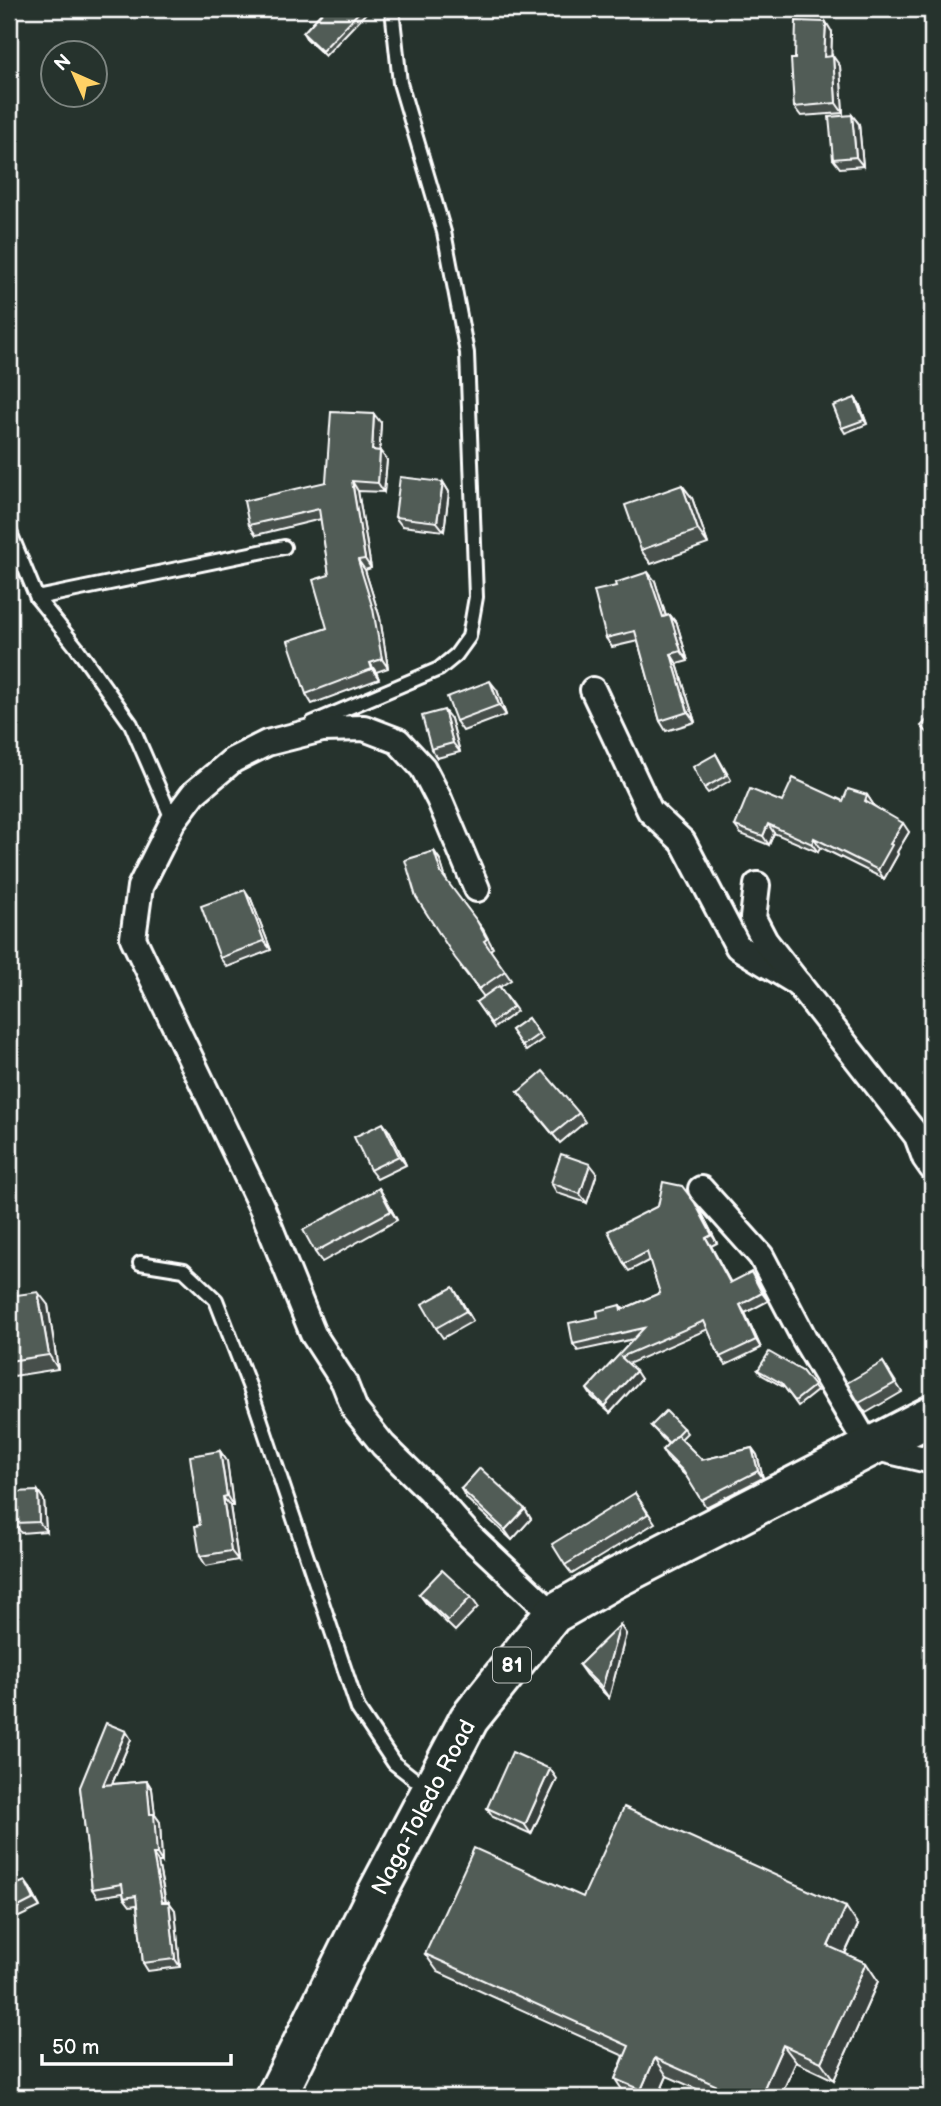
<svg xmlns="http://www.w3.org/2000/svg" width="941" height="2106" viewBox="0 0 941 2106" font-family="'Balsamiq Sans',sans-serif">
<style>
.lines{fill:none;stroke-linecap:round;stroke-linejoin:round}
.service-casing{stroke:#fff;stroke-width:18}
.minor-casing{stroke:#fff;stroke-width:30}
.trunk-casing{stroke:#fff;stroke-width:44}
.service{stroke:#26332d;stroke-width:12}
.minor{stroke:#26332d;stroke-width:24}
.trunk{stroke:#26332d;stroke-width:38}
.wall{fill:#464f4b;stroke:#fff;stroke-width:2}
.shaded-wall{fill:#39403d;stroke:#fff;stroke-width:2}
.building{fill:#515c57;stroke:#fff;stroke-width:2}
.labels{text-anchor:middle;stroke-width:7;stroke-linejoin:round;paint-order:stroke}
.shield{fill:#26332d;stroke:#bec2c0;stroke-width:2}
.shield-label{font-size:21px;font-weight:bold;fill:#fff}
.street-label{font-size:23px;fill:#fff;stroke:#26332d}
</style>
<rect width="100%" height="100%" fill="#26332d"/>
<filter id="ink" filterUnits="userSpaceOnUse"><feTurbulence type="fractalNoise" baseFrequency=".0143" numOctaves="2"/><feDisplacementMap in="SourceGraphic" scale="14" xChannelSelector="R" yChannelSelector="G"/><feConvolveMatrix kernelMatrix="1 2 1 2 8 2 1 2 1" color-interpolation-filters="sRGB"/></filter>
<g filter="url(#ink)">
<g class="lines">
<g class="service-casing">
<g id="service">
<path d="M9 530 37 598 77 648 131 724 173 821"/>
<path d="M37 598 284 547"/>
<path d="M312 723 439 669 456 655 469 637 476 597 467 353 444 232 400 83 392 9"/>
<path d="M140 1263 184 1270 216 1300 250 1388 358 1709 394 1763 427 1789"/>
</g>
</g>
<g class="minor-casing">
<g id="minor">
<path d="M593 690 650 811 683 842 738 947 799 984"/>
<path d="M757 885 753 918 765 941 917 1136 925 1158 932 1168"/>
<path d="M477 889 439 799 423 768 398 741 364 728 322 729 267 743 233 760 194 793 173 821 140 887 133 938 262 1208 313 1334 344 1382 355 1410 383 1445 429 1490 470 1536 553 1614"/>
<path d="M701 1189 761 1256 804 1338 868 1446 932 1461"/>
</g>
</g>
<g class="trunk-casing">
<path id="trunk" d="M276 2097 373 1901 469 1719 553 1614 614 1579 932 1415"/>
</g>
<use href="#service" class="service"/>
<use href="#minor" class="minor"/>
<use href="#trunk" class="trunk"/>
</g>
<g class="wall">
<path d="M325 9H366L368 11 325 56 306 38 303 33Z"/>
<path d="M832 32 831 56 840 66 843 113 801 116 794 107 795 59Z"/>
<path d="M852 115 859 124 863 166 840 168 833 159Z"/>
<path d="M855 398 859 403 867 424 845 433 842 428Z"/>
<path d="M381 423 379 451H380L387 460 384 492 358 491 371 568 365 570 380 618 388 668 376 672 379 679 312 704 306 694 327 628 329 575 321 519 256 535 249 525 326 482Z"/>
<path d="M443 482 449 492 444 531 402 526 395 517Z"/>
<path d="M682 485 692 498 708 544 651 564 641 550Z"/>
<path d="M655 581 666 616 670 615 677 624 688 661 677 664 695 722 666 731 660 721 638 641 612 647 606 638Z"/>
<path d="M497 690 506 715 463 731 456 721Z"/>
<path d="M451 719 460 752 437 758 431 749Z"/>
<path d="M716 754 731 780 708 793 704 788Z"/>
<path d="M867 795 873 804V805L909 832 897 852 898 854 884 879 820 847 818 852 774 833 769 845 741 834 735 826Z"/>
<path d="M434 851 440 860 446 881 483 929 493 948 490 950 511 980 500 987 517 1011 494 1028 476 1002 484 997 461 967Z"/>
<path d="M251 899 271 950 227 967 220 958Z"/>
<path d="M528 1018 543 1039 526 1051 511 1030Z"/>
<path d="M518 1092 579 1113 585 1122 560 1143Z"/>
<path d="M390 1132 406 1165 377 1179 370 1170Z"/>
<path d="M597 1173 587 1203 557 1193 551 1183Z"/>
<path d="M379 1188 385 1198 397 1220 322 1262 315 1252Z"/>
<path d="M700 1210 717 1243 711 1246 731 1283 756 1279 768 1301 745 1313 761 1348 726 1365 720 1357 708 1329 628 1364 641 1379 610 1413 592 1397 587 1389 634 1339 578 1351 573 1344 598 1317 620 1305 623 1309 660 1293 650 1260 629 1271 624 1264Z"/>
<path d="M9 1296 48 1305 58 1369 14 1376 9 1369Z"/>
<path d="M459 1297 473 1321 443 1338 436 1328Z"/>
<path d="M883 1362 902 1392 866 1413 859 1403Z"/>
<path d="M758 1370 802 1371 817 1391 798 1406 785 1388 762 1375Z"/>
<path d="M651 1426 683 1428 687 1433 681 1439 702 1460 752 1448 757 1455 763 1478 706 1507 687 1477 667 1458 662 1450 668 1444Z"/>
<path d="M220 1451 227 1461 233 1506H230L238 1560 206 1566 200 1556Z"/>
<path d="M9 1458 13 1505H9Z"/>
<path d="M461 1489 525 1509 531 1519 512 1540 467 1499Z"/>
<path d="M38 1491 44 1500 46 1531 21 1533 15 1523Z"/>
<path d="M635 1493 655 1523 572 1574 565 1565Z"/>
<path d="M419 1594 471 1597 478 1607 455 1631 426 1603Z"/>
<path d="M620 1625 626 1634 609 1698 586 1675 579 1665Z"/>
<path d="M131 1739 112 1784 147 1781 152 1789 155 1815 160 1822 162 1862H158L166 1902H169L175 1910 180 1967 148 1971 143 1963 137 1905 130 1906 124 1898 123 1893 97 1897 92 1889 80 1787Z"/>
<path d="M550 1769 557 1779 531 1834 493 1817 487 1808Z"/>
<path d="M9 1864 19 1883 30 1888 40 1907 15 1919 9 1911Z"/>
<path d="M583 1897 858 1925 845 1954 866 1963 878 1981 834 2080 796 2062 780 2097H715L667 2076 658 2097H627L615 2079 624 2056 438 1972 425 1954Z"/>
</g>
<g class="shaded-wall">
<path d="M826 22 832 32 831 66 824 57Z"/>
<path d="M833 56 840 66 843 113 836 103Z"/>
<path d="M852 115 859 124 863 166 856 157Z"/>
<path d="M855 398 859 403 867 424 864 420Z"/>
<path d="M374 414 381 423 379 460 372 450Z"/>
<path d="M380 451 387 460 384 492 378 483Z"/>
<path d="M352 481 358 491 371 568 365 559Z"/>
<path d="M443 482 449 492 444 531 437 522Z"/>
<path d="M682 485 692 498 708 544 698 530Z"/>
<path d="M358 560 365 570 380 618 388 668 382 659Z"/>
<path d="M648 572 655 581 669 627 663 617Z"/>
<path d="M670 615 677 624 688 661 681 651Z"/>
<path d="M671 654 677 664 695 722 688 712Z"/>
<path d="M370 663 376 672 379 679 372 669Z"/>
<path d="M490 681 497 690 506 715 499 705Z"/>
<path d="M444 710 451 719 460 752 453 743Z"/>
<path d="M867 795 873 804 871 809 865 801Z"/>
<path d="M903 823 909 832 897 852 898 854 884 879 878 870 890 844Z"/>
<path d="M768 824 774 833 769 845 763 836Z"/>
<path d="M814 838 820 847 818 852 812 844Z"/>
<path d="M434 851 440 860 447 882 441 873Z"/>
<path d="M245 890 251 899 271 950 264 941Z"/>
<path d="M383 1123 390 1132 406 1165 399 1156Z"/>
<path d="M590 1164 597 1173 587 1203 580 1194Z"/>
<path d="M379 1188 385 1198 397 1220 391 1211Z"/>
<path d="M695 1203 700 1210 717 1243 712 1235Z"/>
<path d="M706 1238 711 1246 735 1291 730 1283Z"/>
<path d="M751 1272 756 1279 768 1301 762 1293Z"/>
<path d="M453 1287 459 1297 473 1321 466 1311Z"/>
<path d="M38 1292 48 1305 58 1369 49 1355Z"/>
<path d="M740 1305 745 1313 761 1348 756 1340Z"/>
<path d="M636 1371 641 1379 610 1413 604 1406Z"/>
<path d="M752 1448 757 1455 763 1478 758 1471Z"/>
<path d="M220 1451 227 1461 233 1506 227 1496Z"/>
<path d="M9 1458 13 1505 9 1498Z"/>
<path d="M38 1491 44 1500 46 1531 39 1522Z"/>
<path d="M223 1497 230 1506 238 1560 231 1551Z"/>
<path d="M525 1509 531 1519 512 1540 505 1530Z"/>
<path d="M620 1625 626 1634 609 1698 602 1688Z"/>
<path d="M126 1731 131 1739 108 1793 103 1785Z"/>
<path d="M550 1769 557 1779 531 1834 525 1825Z"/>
<path d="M147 1781 152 1789 155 1815 160 1822 162 1862 157 1854 150 1814Z"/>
<path d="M153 1854 158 1862 167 1910 162 1902Z"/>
<path d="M25 1881 30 1888 40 1907 34 1899Z"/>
<path d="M169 1902 175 1910 180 1967 175 1959Z"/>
<path d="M846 1907 858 1925 840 1964 828 1946Z"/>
<path d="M866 1963 878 1981 834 2080 821 2062Z"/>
<path d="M783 2045 796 2062 780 2097H760Z"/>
<path d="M655 2058 667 2076 658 2097H646L641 2090Z"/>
</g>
<g class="building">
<path d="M325 9H362L322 51 303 33Z"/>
<path d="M796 21 826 22 824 57 833 56 836 103 794 107 791 59H795Z"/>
<path d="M852 115 856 157 833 159 829 117Z"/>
<path d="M855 398 864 420 842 428 833 406Z"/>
<path d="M331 412 374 414 372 450 380 451 378 483 352 481 365 559 358 560 373 609 382 659 370 663 372 669 306 694 288 641 327 628 313 580 329 575 319 509 249 525 244 501 326 482Z"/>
<path d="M400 477 443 482 437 522 395 517Z"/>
<path d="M682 485 698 530 641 550 625 505Z"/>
<path d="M648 572 663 617 670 615 681 651 671 654 688 712 660 721 635 631 606 638 594 591 616 586 615 583Z"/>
<path d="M490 681 499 705 456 721 447 697Z"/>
<path d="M444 710 453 743 431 749 422 716Z"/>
<path d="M932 715V737L921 726Z"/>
<path d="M716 754 727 775 704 788 693 767Z"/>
<path d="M793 778 843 801 848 789 867 795 865 801 903 823 890 844 892 845 878 870 814 838 812 844 768 824 763 836 735 826 750 789 782 802Z"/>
<path d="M434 851 441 873 477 921 487 939 484 941 505 971 479 989 455 958 416 897 405 860Z"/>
<path d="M245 890 264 941 220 958 201 906Z"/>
<path d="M499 986 513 1007 491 1023 476 1002Z"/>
<path d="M528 1018 539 1034 522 1046 511 1030Z"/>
<path d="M543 1071 579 1113 553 1134 518 1092Z"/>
<path d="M383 1123 399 1156 370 1170 354 1137Z"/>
<path d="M561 1154 590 1164 580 1194 551 1183Z"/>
<path d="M663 1182 682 1186 695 1203 712 1235 706 1238 730 1283 751 1272 762 1293 740 1305 756 1340 720 1357 704 1321 621 1357 636 1371 604 1406 587 1389 644 1328 573 1344 569 1323 598 1317 597 1311 620 1305 621 1310 660 1293 647 1252 624 1264 608 1231 658 1206Z"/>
<path d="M379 1188 391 1211 315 1252 303 1230Z"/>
<path d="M453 1287 466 1311 436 1328 422 1304Z"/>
<path d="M38 1292 49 1355 9 1361V1296Z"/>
<path d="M769 1352 802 1371 814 1386 795 1401 781 1383 758 1370Z"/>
<path d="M883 1362 895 1383 859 1403 847 1383Z"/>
<path d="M666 1411 683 1428 669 1443 651 1426Z"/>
<path d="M677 1435 702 1460 752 1448 758 1471 701 1500 683 1471 662 1450Z"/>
<path d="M220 1451 227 1496 223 1497 231 1551 200 1556 195 1526 200 1525 190 1456Z"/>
<path d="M480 1468 525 1509 505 1530 461 1489Z"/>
<path d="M38 1491 39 1522 15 1523 13 1492Z"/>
<path d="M635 1493 648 1514 565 1565 552 1544Z"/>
<path d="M442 1570 471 1597 448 1621 419 1594Z"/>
<path d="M620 1625 602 1688 579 1665Z"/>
<path d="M106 1723 126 1731 103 1785 147 1781 150 1814H154L157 1854H153L162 1902H169L175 1959 143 1963 136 1896 124 1898 122 1884 92 1889 80 1787Z"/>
<path d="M512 1752 550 1769 525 1825 487 1808Z"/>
<path d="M624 1807 846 1907 828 1946 866 1963 821 2062 783 2045 760 2097H742L655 2058 641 2090 615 2079 629 2046 425 1954 474 1848 583 1897Z"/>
<path d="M9 1866 18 1884 25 1881 34 1899 9 1912Z"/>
</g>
</g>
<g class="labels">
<rect class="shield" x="493" y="1647.5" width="38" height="35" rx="5"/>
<g class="shield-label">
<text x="512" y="1672">81</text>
</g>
<g class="street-label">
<text transform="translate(423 1807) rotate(-62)" y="8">Naga-Toledo Road</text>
</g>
</g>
<rect width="941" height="2106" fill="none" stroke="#26332d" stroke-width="35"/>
<rect x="18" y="18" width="906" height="2071" fill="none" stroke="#fff" stroke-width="2.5" filter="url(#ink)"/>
<g transform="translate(74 74) rotate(315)"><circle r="33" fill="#26332d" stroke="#7d8581" stroke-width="2"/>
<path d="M0-5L12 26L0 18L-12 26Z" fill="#ffd166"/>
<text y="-10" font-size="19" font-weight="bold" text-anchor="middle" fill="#ffffff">N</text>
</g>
<path d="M42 2054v10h189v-10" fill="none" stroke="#ffffff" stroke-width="3.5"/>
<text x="52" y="2054" font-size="21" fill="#ffffff" stroke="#26332d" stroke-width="5" paint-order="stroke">50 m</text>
</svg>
